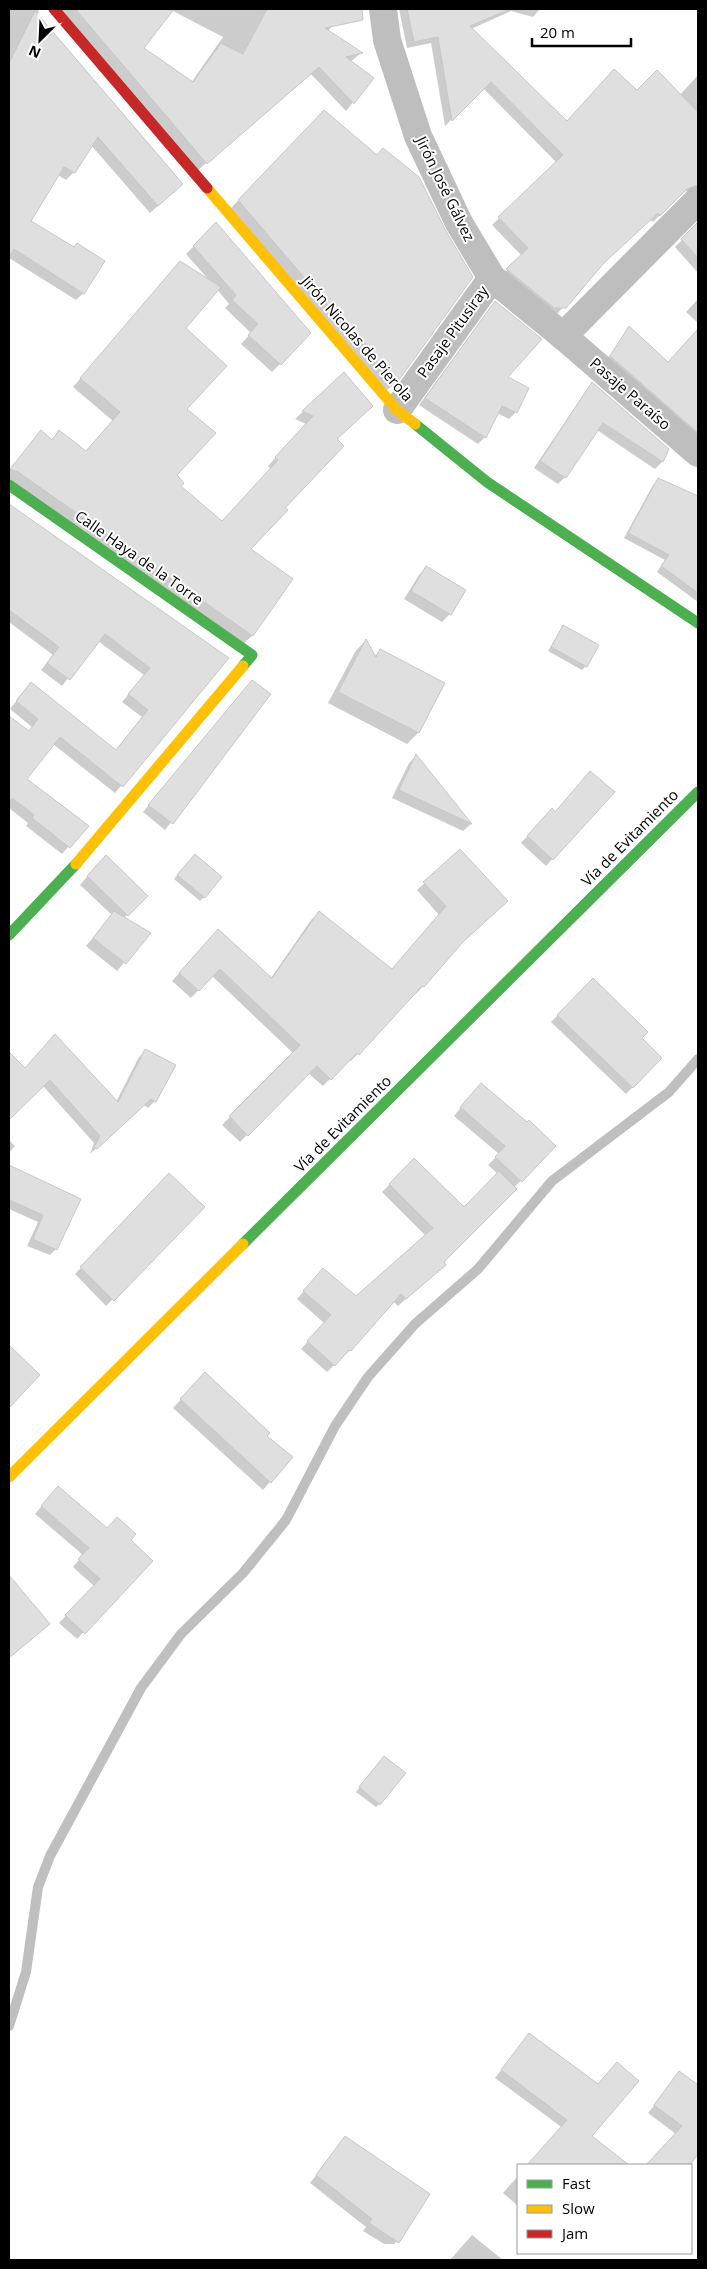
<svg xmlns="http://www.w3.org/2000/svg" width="707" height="2269" viewBox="0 0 707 2269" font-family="'Open Sans',sans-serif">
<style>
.shadow{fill:#0003;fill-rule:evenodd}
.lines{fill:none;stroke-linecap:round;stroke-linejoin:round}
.stream{stroke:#bfbfbf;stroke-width:10}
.building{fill:#dfdfdf;stroke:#c7c7c7}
.street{stroke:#bebebe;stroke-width:28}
.fast{stroke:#4caf50;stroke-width:11}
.slow{stroke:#ffc107;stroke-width:11}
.jam{stroke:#c62828;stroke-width:11}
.labels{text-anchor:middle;stroke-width:4;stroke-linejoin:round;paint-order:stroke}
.street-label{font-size:15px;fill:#000;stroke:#fff}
</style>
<rect width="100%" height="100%" fill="#fff"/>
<g class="shadow">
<path d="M9 9H38L41 20 174 192 150 213 91 145 74 172 66 180 58 175 29 221 84 293 76 300 9 258Z"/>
<path d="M60 9H340L333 25 327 32 361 53 350 62 372 79 346 111 311 74 198 170ZM171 10 223 37 191 83 142 48Z"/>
<path d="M399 9H540L533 17 511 11 471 29 567 122 637 91 680 95 698 75V193L686 191 679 195 653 222 650 219 601 265 557 314 500 277 522 256 492 225 557 163 483 88 445 126 431 43 407 48Z"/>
<path d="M325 112 472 277 395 383 386 391 230 209Z"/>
<path d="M216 224 280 364 272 372 241 344 251 333 225 308 229 304 217 289 184 328 185 409 175 475 179 487 222 522 271 469 268 466 306 424 295 419 344 373 336 440 249 549 291 580 252 636 244 643 9 479V471L41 432 51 440 60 431 85 452 113 421 73 387 173 270 208 279 186 254Z"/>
<path d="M698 224V273L675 247Z"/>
<path d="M698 299V323L686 312Z"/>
<path d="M495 302 506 378 516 412 509 419 497 413 485 437 478 444 419 405Z"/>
<path d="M630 328 668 363 698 330V445L604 363Z"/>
<path d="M592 384 668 449 662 462 655 469 597 430 565 477 558 484 534 468 586 391Z"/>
<path d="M659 480 698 497V602L657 572 665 560 624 538 653 485Z"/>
<path d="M9 505 227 658 115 793 53 744 26 779 87 826 62 854 26 826 28 823 9 808V717L28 732 32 727 10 709 24 691 115 751 142 717 122 702 144 675 98 641 62 686 41 670 53 655 9 622Z"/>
<path d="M426 568 450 614 442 622 404 599 419 575Z"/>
<path d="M563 627 586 666 582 670 548 651Z"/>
<path d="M365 641 374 657 380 651 418 733 407 744 328 703 355 652Z"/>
<path d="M252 681 270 695 165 830 143 812Z"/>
<path d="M416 756 471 824 463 831 392 798 409 763Z"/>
<path d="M613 792 546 866 521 843 546 816Z"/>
<path d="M460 851 459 944 423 986 416 994 414 993 351 1061 349 1060 323 1086 308 1073 240 1142 222 1125 293 1053 212 976 191 998 172 981 211 939 271 978 311 920 319 913 392 970 439 915 417 890Z"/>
<path d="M191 859 204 897 200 901 174 879Z"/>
<path d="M98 864 146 896 124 918 149 934 117 971 86 946 112 915 80 885Z"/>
<path d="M593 980 640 1038 661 1058 626 1094 551 1022Z"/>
<path d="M146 1051 155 1101 148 1108 144 1105 90 1154 94 1143 43 1086 9 1119V1077L20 1066 24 1070 116 1102 139 1057Z"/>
<path d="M474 1092 554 1146 442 1262 437 1272 398 1306 393 1301 350 1350 327 1372 301 1349 324 1323 297 1299 316 1277 356 1298 426 1236 382 1192 414 1160 464 1208 498 1174 488 1165 499 1154 454 1116Z"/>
<path d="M9 1140 15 1146 9 1153Z"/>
<path d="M9 1167 79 1200 56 1249 50 1255 27 1246 38 1222 9 1209Z"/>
<path d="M169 1175 203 1207 106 1306 75 1274Z"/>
<path d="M9 1347 38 1375 9 1406Z"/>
<path d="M197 1382 291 1457 263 1490 173 1408Z"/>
<path d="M51 1495 107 1530 129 1540 151 1561 77 1639 59 1623 94 1586 73 1567 83 1555 35 1514Z"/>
<path d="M9 1577 48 1623 9 1658Z"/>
<path d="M381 1761 379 1804 376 1807 356 1792Z"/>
<path d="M529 2034 591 2136 625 2165H528L564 2129 495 2078Z"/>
<path d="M680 2073 698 2087V2152L688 2165H647L676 2134 648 2113Z"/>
<path d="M345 2138 401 2237 394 2244H384L363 2231 366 2227 310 2183Z"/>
<path d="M518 2176V2206L503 2193Z"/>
<path d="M472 2235 503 2260H450Z"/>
</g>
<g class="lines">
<path class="stream" d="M9 2026 26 1972 38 1887 50 1856 141 1688 181 1634 243 1573 286 1520 335 1426 368 1377 415 1324 478 1269 552 1181 669 1092 698 1059"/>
</g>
<g class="building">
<path d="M78 9H174L144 48 193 82 221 43 243 54 267 9H362L363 20 325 28 363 53 346 57 374 78 354 104 319 67 207 164 77 11Z"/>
<path d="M407 9H510L470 26 567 121 614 69 637 90 657 70 698 112V185L687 189 660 216 658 213 604 263 566 308H554L506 269 528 248 498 217 563 155 491 82 452 121 438 37 414 42Z"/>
<path d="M35 11 183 184 158 206 98 137 75 173 64 167 31 221 74 247 77 243 105 261 84 294 14 249 9 257V63Z"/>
<path d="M324 110 377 155 383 148 419 177 446 231 473 277 396 384 366 350 369 347 334 308 332 310 238 200Z"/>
<path d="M216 222 311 333 281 365 248 335 258 324 232 300 236 295 193 246Z"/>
<path d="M698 222V258L681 239Z"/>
<path d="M180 261 221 287 186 328 227 366 187 409 216 433 177 475 184 483 181 486 222 521 278 460 275 457 313 416 302 411 344 372 373 406 337 439 344 446 285 508 288 510 251 549 293 579 253 636 18 472 10 469 41 430 52 440 59 430 86 451 120 412 80 378Z"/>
<path d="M495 301 542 339 508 377 529 388 517 413 502 406 486 438 425 398Z"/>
<path d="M629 326 668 362 698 329V433L610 356Z"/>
<path d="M592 382 669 449 663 462 603 423 566 478 540 461Z"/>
<path d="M658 478 698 496V593L661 566 669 555 628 533Z"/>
<path d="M9 504 229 658 123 787 60 737 27 779 89 826 70 848 32 818 34 815 12 798 9 803V716L29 731 38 719 16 701 31 682 116 750 148 710 128 694 150 668 105 634 70 680 47 663 59 647 9 610Z"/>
<path d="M426 566 466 590 451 615 411 591Z"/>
<path d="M563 625 599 645 587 667 551 647Z"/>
<path d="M366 639 376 657 380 649 445 683 419 733 338 692Z"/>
<path d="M252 680 271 694 173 824 148 805Z"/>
<path d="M416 754 472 824 399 790Z"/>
<path d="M590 771 615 792 553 860 527 836 552 808 555 812Z"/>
<path d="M460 849 508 901 463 942 424 987 422 986 359 1055 357 1053 331 1080 317 1066 248 1136 229 1116 300 1045 220 969 199 991 179 973 218 929 272 978 319 911 392 969 446 906 423 882Z"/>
<path d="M195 854 222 877 205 898 177 875Z"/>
<path d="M106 855 148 896 128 916 87 876Z"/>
<path d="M114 911 151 933 126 964 93 938Z"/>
<path d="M593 978 648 1032 642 1038 662 1058 633 1088 557 1015Z"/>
<path d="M55 1034 118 1102 145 1049 176 1065 156 1102 151 1099 97 1149 94 1147 100 1136 50 1080 9 1120V1052L25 1068Z"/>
<path d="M481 1083 527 1122 529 1120 556 1146 522 1182 495 1157 505 1146 460 1107Z"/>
<path d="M414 1158 464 1207 499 1171 517 1189 444 1262 446 1265 406 1299 401 1294 351 1351 349 1350 335 1366 307 1341 331 1315 303 1291 323 1268 356 1296 433 1228 389 1184Z"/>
<path d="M9 1165 81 1199 57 1250 33 1239 43 1215 9 1200Z"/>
<path d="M169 1173 205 1207 114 1301 80 1267Z"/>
<path d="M9 1345 40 1375 9 1408Z"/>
<path d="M205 1372 270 1433 267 1436 293 1457 271 1483 180 1399Z"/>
<path d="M58 1486 107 1528 117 1517 136 1534 131 1540 153 1561 85 1634 65 1615 100 1579 78 1559 89 1548 41 1506Z"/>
<path d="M9 1575 50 1624 9 1658Z"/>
<path d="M384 1756 406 1773 380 1805 359 1787Z"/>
<path d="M529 2033 598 2084 617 2062 639 2081 592 2136 629 2165H527L567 2120 501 2070Z"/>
<path d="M679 2071 698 2085V2154L690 2165H646L682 2126 654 2105Z"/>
<path d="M345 2136 430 2194 399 2243 369 2223 372 2219 316 2175Z"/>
</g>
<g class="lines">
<g class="street">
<path d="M383 9 387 40 418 136 459 223 492 278 563 336 698 453"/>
<path d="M563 336 698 200"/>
<path d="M397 410 492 278"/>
</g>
<g class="fast">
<path d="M415 424 487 482 698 623"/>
<path d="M9 485 252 655 243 666"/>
<path d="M9 935 76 864"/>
<path d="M243 1244 698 792"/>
</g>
<g class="slow">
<path d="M207 188 397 410 415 424"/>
<path d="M76 864 243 666"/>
<path d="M9 1477 243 1244"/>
</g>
<path class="jam" d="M54 9 207 188"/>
</g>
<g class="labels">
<g class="street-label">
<text transform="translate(445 189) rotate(64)" y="5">Jirón José Gálvez</text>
<text transform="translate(453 332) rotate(-54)" y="5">Pasaje Pitusiray</text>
<text transform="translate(357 339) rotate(49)" y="5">Jirón Nicolas de Pierola</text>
<text transform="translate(630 394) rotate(41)" y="5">Pasaje Paraíso</text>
<text transform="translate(139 558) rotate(35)" y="5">Calle Haya de la Torre</text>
<text transform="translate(630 838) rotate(-45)" y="5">Vía de Evitamiento</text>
<text transform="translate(343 1124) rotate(-45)" y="5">Vía de Evitamiento</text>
</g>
</g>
<rect width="707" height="2269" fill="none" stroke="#000000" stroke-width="20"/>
<rect x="517" y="2164" width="175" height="90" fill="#ffffff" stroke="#999999"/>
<rect x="527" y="2180" width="25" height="8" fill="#4caf50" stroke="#999999"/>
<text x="562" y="2189" font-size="15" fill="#000000">Fast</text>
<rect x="527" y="2205" width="25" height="8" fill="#ffc107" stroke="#999999"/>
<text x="562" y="2214" font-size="15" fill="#000000">Slow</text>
<rect x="527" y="2230" width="25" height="8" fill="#c62828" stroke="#999999"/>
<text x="562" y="2239" font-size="15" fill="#000000">Jam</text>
<g transform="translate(40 40) rotate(204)" stroke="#ffffff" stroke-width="4" paint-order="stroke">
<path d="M0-4L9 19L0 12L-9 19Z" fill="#000000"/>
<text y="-8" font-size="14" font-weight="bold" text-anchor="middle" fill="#000000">N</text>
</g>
<path d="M532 38v8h99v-8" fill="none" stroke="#000000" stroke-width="2.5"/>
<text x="540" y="38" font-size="15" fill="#000000" stroke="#ffffff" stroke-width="4" paint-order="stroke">20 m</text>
</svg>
